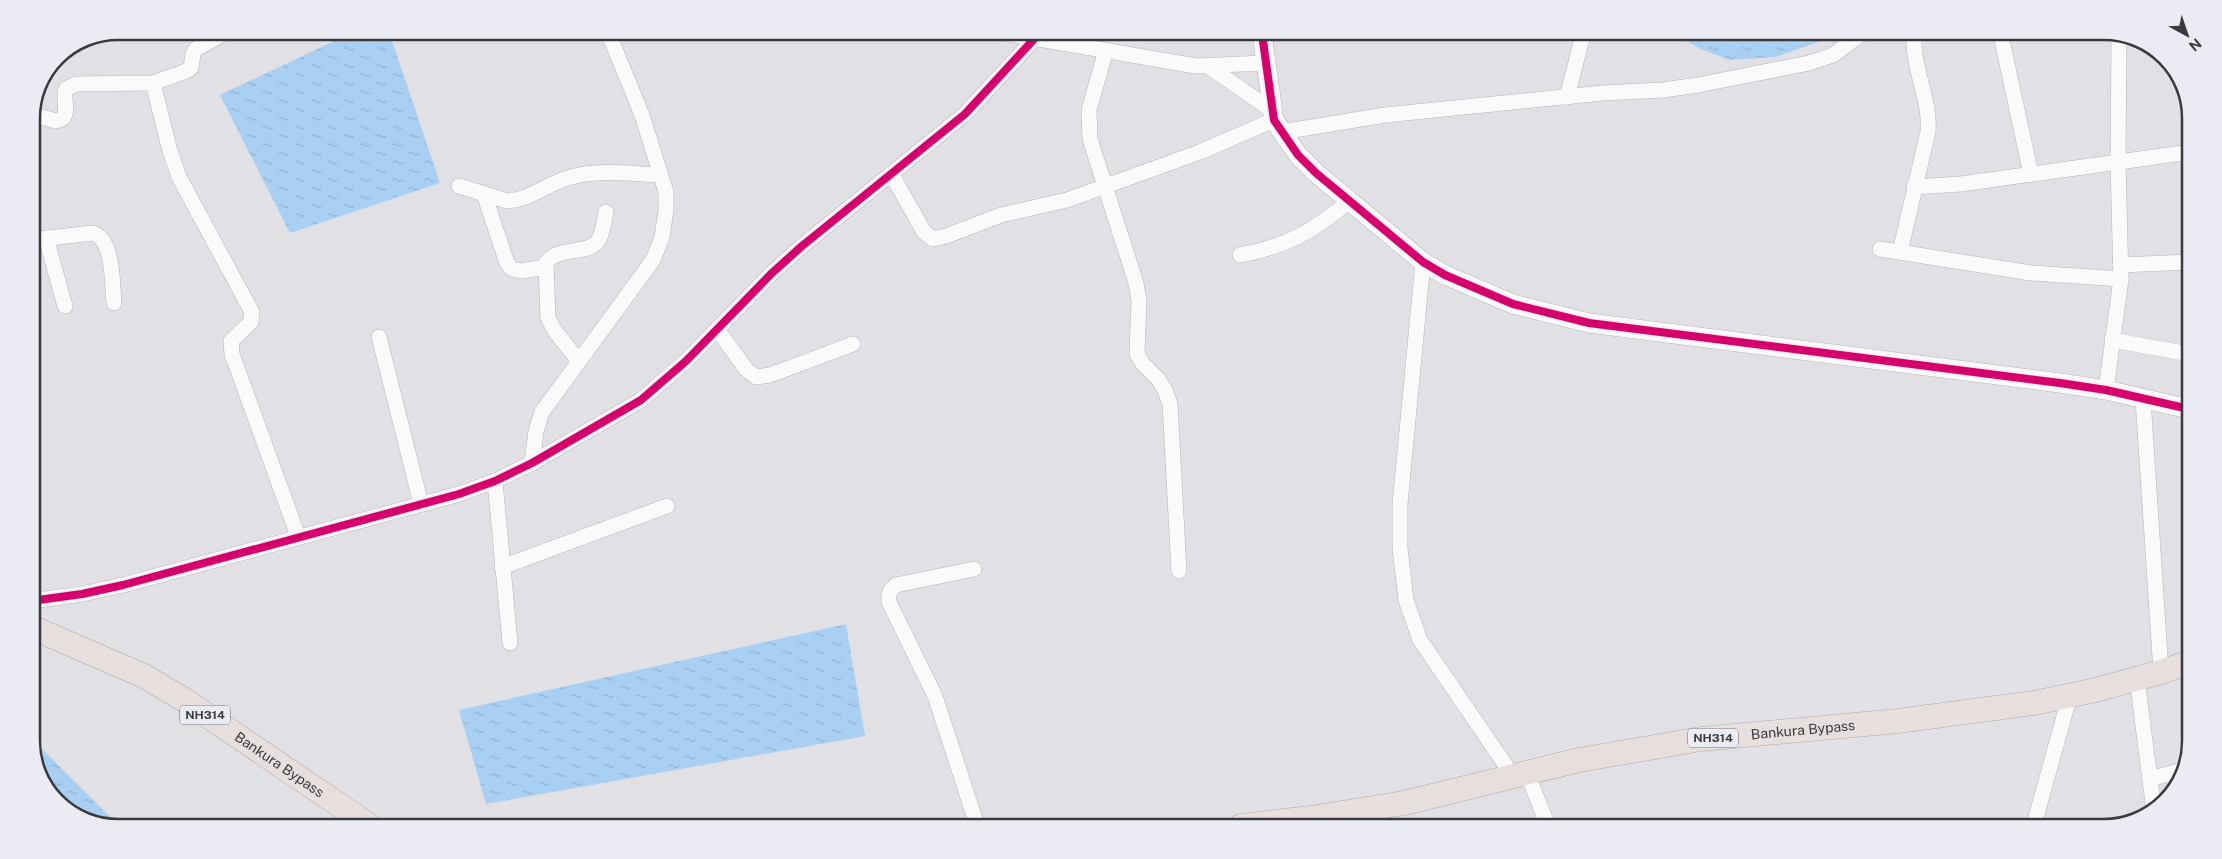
<svg xmlns="http://www.w3.org/2000/svg" width="2222" height="859" viewBox="0 0 2222 859" font-family="'Public Sans',sans-serif">
<style>
.water{fill:url(#water-ripples)}
.lines{fill:none;stroke-linecap:round;stroke-linejoin:round}
.minor-casing{stroke:#b7b7ba;stroke-width:16}
.tertiary-casing{stroke:#b7b7ba;stroke-width:20}
.trunk-casing{stroke:#b1a8a7;stroke-width:25}
.minor{stroke:#fafafb;stroke-width:15}
.tertiary{stroke:#fafafb;stroke-width:19}
.trunk{stroke:#e6dfde;stroke-width:24}
.cycleway-casing{stroke:#ebebf4;stroke-width:11}
.cycleway{stroke:#d6006c;stroke-width:8}
.labels{text-anchor:middle;stroke-width:4;stroke-linejoin:round;paint-order:stroke}
.shield{fill:#ebebf4;stroke:#6f6f75;stroke-width:1}
.shield-label{font-size:12px;font-weight:bold;fill:#3a3a3e}
.street-label{font-size:14px;fill:#3a3a3e;stroke:#ebebf4}
.rim{fill:none;stroke:#3a3a3e;stroke-width:2.5}
</style>
<defs>
<pattern id="water-ripples" width="26" height="14" patternUnits="userSpaceOnUse" patternTransform="scale(1.25)"><rect width="26" height="14" fill="#a9cff2"/><path d="M2 4q2-2 4 0t4 0M15 11q2-2 4 0t4 0" fill="none" stroke="#92b2d1"/></pattern>
</defs>
<rect width="100%" height="100%" fill="#e0e0e5"/>
<g class="water">
<path d="M353 32H389L440 183 290 233 220 95Z"/>
<path d="M1676 35H1838L1775 57 1729 60 1699 48Z"/>
<path d="M846 624 865 736 486 804 459 710Z"/>
<path d="M31 738 116 823H90L49 794 31 747Z"/>
</g>
<g class="lines">
<g class="minor-casing">
<g id="minor">
<path d="M1004 33 1196 66 1265 63"/>
<path d="M2001 36 2031 174"/>
<path d="M1106 50 1089 110 1090 139 1136 283 1139 301 1137 354 1143 364 1158 379 1165 390 1170 404 1179 571"/>
<path d="M1208 66 1273 111"/>
<path d="M153 83 170 151 179 177 252 312 251 322 231 341 232 354 298 536"/>
<path d="M1567 97 1583 35"/>
<path d="M31 114 56 121 62 119C70 111 62 99 66 89L76 84 153 83 184 72 191 68 193 54 196 49 226 32"/>
<path d="M1282 132 1385 115 1603 93 1663 90 1698 85 1809 63 1833 55 1860 35"/>
<path d="M892 175 924 232 933 239 946 236 1001 215 1067 200 1200 152 1274 120"/>
<path d="M459 186 507 201C533 199 547 183 571 177 600 169 632 174 661 175"/>
<path d="M1914 187 1961 184 2190 152"/>
<path d="M484 194 507 263 512 269 521 271 546 267"/>
<path d="M46 238 65 306"/>
<path d="M31 240 93 233C114 240 112 283 114 303"/>
<path d="M1880 249 2031 273 2121 279"/>
<path d="M1900 252 1928 132C1931 99 1912 69 1914 35"/>
<path d="M1240 255C1286 247 1314 231 1349 201"/>
<path d="M1423 262 1400 504V548L1406 600 1420 640 1513 776"/>
<path d="M2120 265 2190 262"/>
<path d="M717 329 746 369 756 377 770 375 853 344"/>
<path d="M379 337 421 504"/>
<path d="M2112 340 2189 354"/>
<path d="M578 360 555 331 548 318 546 263C558 245 591 256 599 239 603 232 604 221 606 212"/>
<path d="M2106 390 2121 279 2118 162 2119 36"/>
<path d="M2143 399 2161 672"/>
<path d="M532 463 536 431 542 412 653 260 662 237 666 210V192L642 115 608 32"/>
<path d="M495 481 510 643"/>
<path d="M502 567 667 506"/>
<path d="M974 569 896 585C890 590 888 593 889 602L935 696 977 825"/>
<path d="M31 601 82 594 123 585 459 494 495 481 532 463 641 400 686 361 772 273 802 246 965 114 1035 38 1037 33"/>
<path d="M2137 679 2154 811"/>
<path d="M1527 773 1548 826"/>
<path d="M2150 779 2186 769"/>
<path d="M2033 828 2070 695"/>
</g>
</g>
<g class="tertiary-casing">
<path id="tertiary" d="M1262 34 1274 120 1298 155 1316 173 1423 262 1445 275 1513 304 1589 323 2060 383 2106 390 2189 409"/>
</g>
<g class="trunk-casing">
<g id="trunk">
<path id="s1" d="M31 627 144 676 186 701 367 824"/>
<path id="s2" d="M1241 826 1311 818 1404 803 1579 760 1701 739 1898 721 2034 703 2096 690 2161 672 2187 663"/>
</g>
</g>
<use href="#minor" class="minor"/>
<use href="#tertiary" class="tertiary"/>
<use href="#trunk" class="trunk"/>
<g class="cycleway-casing">
<g id="cycleway">
<path d="M1262 34 1274 120 1298 155 1316 173 1423 262 1445 275 1513 304 1589 323 2060 383 2106 390 2189 409"/>
<path d="M31 601 82 594 123 585 459 494 495 481 532 463 641 400 686 361 772 273 802 246 965 114 1035 38 1037 33"/>
</g>
</g>
<use href="#cycleway" class="cycleway"/>
</g>
<g class="labels">
<g class="shield">
<rect x="180" y="705.5" width="50" height="19" rx="4"/>
<rect x="1688" y="728.5" width="50" height="19" rx="4"/>
</g>
<g class="shield-label">
<text x="205" y="719">NH314</text>
<text x="1713" y="742">NH314</text>
</g>
<g class="street-label">
<text dy="5" stroke="none"><textPath href="#s2" startOffset="571">Bankura Bypass</textPath></text>
<text dy="5" stroke="none"><textPath href="#s1" startOffset="285">Bankura Bypass</textPath></text>
</g>
</g>
<path d="M0 0H2222V859H0ZM118 40H2104A78 78 0 0 1 2182 118V741A78 78 0 0 1 2104 819H118A78 78 0 0 1 40 741V118A78 78 0 0 1 118 40Z" fill="#ebebf4" fill-rule="evenodd"/>
<path class="rim" d="M118 40H2104A78 78 0 0 1 2182 118V741A78 78 0 0 1 2104 819H118A78 78 0 0 1 40 741V118A78 78 0 0 1 118 40Z"/>
<g transform="translate(2187 35) rotate(140)" stroke="#ebebf4" stroke-width="4" paint-order="stroke">
<path d="M0-4L9 19L0 12L-9 19Z" fill="#3a3a3e"/>
<text y="-8" font-size="14" font-weight="bold" text-anchor="middle" fill="#3a3a3e">N</text>
</g>
</svg>
